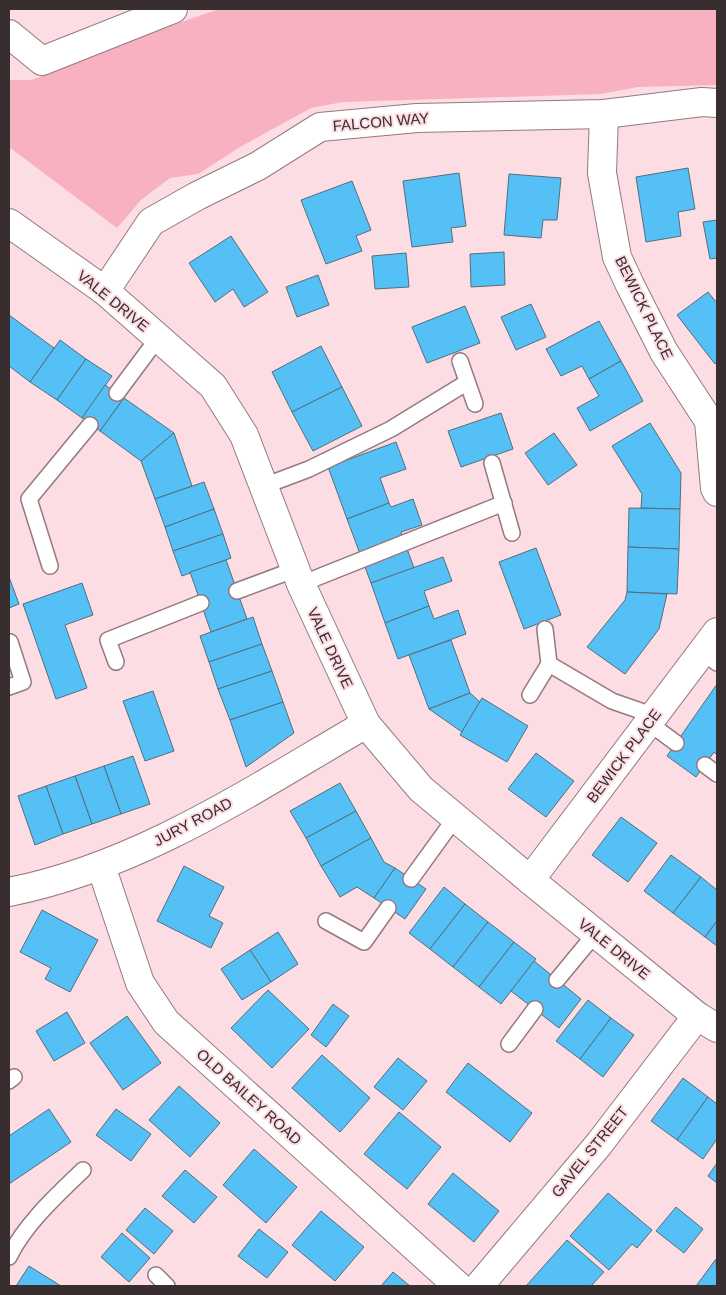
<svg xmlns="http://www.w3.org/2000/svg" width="726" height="1295" viewBox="0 0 726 1295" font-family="Helvetica,sans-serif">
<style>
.green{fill:#f8b1c1}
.building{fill:#54c0f6;stroke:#566d7a}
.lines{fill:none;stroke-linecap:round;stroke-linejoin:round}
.service-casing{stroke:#94797f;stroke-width:18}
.minor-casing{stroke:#94797f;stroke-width:30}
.service{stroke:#fff;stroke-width:15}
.minor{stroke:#fff;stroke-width:28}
.labels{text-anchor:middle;stroke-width:4;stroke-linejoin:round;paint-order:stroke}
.street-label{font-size:15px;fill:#382d2f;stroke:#fbdde3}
</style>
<rect width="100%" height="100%" fill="#fbdde3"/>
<path class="green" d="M219 9H717V85L638 87 601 94 343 102 311 108 240 147 198 174 170 178 141 200 117 228 9 147V80H32L145 35Z"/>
<g class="building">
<path d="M688 168 695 209 678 212 681 236 646 242 636 177Z"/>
<path d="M459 173 466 226 451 228 453 242 412 247 403 181Z"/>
<path d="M509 174 561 178 557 220H543L541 238 504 235Z"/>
<path d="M352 181 371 230 356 236 362 251 326 264 301 200Z"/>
<path d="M717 220V258L710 259 703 222Z"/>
<path d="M231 236 268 292 244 307 233 289 215 302 189 263Z"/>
<path d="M504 252 505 285 471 287 470 254Z"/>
<path d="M406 253 409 287 375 289 372 256Z"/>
<path d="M318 275 329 305 297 317 286 287Z"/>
<path d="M708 292 717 303V362L715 364 677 315Z"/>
<path d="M531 304 546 337 516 350 501 317Z"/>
<path d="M465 306 480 343 427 363 412 327Z"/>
<path d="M9 315 54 348 30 382 9 366Z"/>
<path d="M599 321 621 361 589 379 582 366 561 376 546 349Z"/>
<path d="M60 340 86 359 57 400 30 382Z"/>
<path d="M321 346 342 387 292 412 272 372Z"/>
<path d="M86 359 112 376 82 418 57 400Z"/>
<path d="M621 361 643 401 590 431 577 408 599 396 589 379Z"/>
<path d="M105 385 124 398 100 431 82 418Z"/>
<path d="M342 387 362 426 313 451 292 412Z"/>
<path d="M124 398 174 433 141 461 100 431Z"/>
<path d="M501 413 513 449 461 467 448 431Z"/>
<path d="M650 423 681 473 680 509 641 508 642 494 612 446Z"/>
<path d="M174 433 192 486 155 499 141 461Z"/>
<path d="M554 433 577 465 548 485 525 453Z"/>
<path d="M396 442 406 469 380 478 389 503 347 519 328 467Z"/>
<path d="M204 482 214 509 165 527 155 499Z"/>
<path d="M413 499 422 525 401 532 414 568 371 583 347 519 389 503 391 507Z"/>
<path d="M629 508 680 509 679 549 628 547Z"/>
<path d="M214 509 223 534 173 551 165 527Z"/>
<path d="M223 534 231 558 182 576 173 551Z"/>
<path d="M628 547 679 549 677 594 627 592Z"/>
<path d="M536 548 561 615 524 629 499 562Z"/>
<path d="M443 557 452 581 424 591 429 606 385 623 371 583Z"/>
<path d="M226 560 247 619 211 632 190 572Z"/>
<path d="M9 577 19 604 9 608Z"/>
<path d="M82 583 93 615 65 625 87 688 56 699 23 604Z"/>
<path d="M627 592 667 594 659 629 625 674 587 647 625 600Z"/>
<path d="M429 606 434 619 458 610 466 634 398 659 385 623Z"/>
<path d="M253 617 262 644 209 662 200 636Z"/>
<path d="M451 640 470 693 429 709 409 655Z"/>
<path d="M262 644 272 671 218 689 209 662Z"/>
<path d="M272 671 283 702 230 720 218 689Z"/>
<path d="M717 684V755L714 752 696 777 667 756Z"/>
<path d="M153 691 174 751 145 761 123 701Z"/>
<path d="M470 693 480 702 462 732 429 709Z"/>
<path d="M482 698 528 726 507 762 460 735Z"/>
<path d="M283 702 294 733 246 767 230 720Z"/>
<path d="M536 753 574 781 546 817 508 789Z"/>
<path d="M133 756 150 804 121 814 104 766Z"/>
<path d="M104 766 121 814 92 824 75 776Z"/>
<path d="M75 776 92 824 63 834 46 786Z"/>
<path d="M340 783 356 811 306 838 290 811Z"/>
<path d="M46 786 63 834 35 845 18 796Z"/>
<path d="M356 811 371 838 321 866 306 838Z"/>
<path d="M621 817 657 843 628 882 592 855Z"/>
<path d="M371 838 384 862 395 868 374 898 357 887 340 897 321 866Z"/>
<path d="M671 855 701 877 673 913 644 891Z"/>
<path d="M184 866 224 887 209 916 223 923 211 948 157 921Z"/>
<path d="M395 868 426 889 405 919 374 898Z"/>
<path d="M701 877 717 890V921L705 937 673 913Z"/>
<path d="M444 887 465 904 430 949 409 933Z"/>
<path d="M465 904 488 922 453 967 430 949Z"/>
<path d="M42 910 98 940 70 992 45 979 51 968 20 952Z"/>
<path d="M717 921V946L705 937Z"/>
<path d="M488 922 514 942 479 987 453 967Z"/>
<path d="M278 932 298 964 271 982 250 950Z"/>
<path d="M514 942 536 959 501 1004 479 987Z"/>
<path d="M250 950 271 982 242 1000 221 969Z"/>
<path d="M534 961 581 999 559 1028 511 991Z"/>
<path d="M268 990 309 1029 272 1068 231 1028Z"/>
<path d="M588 1000 611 1018 580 1059 556 1041Z"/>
<path d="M333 1004 349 1016 326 1047 311 1035Z"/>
<path d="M67 1012 85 1043 54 1061 36 1031Z"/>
<path d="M127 1016 161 1063 123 1090 90 1043Z"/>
<path d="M611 1018 634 1035 603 1077 580 1059Z"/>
<path d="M322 1055 370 1098 340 1132 292 1088Z"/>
<path d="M398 1058 427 1081 403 1110 374 1087Z"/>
<path d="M468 1063 532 1113 510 1142 446 1092Z"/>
<path d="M683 1078 708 1097 677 1140 651 1121Z"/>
<path d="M179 1086 220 1123 190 1157 149 1120Z"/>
<path d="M708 1097 717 1104V1139L703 1159 677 1140Z"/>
<path d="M49 1109 71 1142 9 1184V1136Z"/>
<path d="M116 1109 151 1134 131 1161 96 1135Z"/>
<path d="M399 1112 441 1147 407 1189 364 1154Z"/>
<path d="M254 1149 297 1187 266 1223 223 1185Z"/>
<path d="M717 1163V1183L708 1176Z"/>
<path d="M185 1170 217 1197 194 1223 162 1196Z"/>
<path d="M453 1173 499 1211 474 1242 428 1204Z"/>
<path d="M608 1193 652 1230 637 1248 632 1244 609 1270 570 1236Z"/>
<path d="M676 1207 703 1229 684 1253 656 1231Z"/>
<path d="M145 1208 173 1231 154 1254 126 1230Z"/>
<path d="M321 1211 364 1247 335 1281 292 1245Z"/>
<path d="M259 1229 288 1252 267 1278 238 1256Z"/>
<path d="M122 1233 150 1258 129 1282 101 1257Z"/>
<path d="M567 1240 604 1272 591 1286H526Z"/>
<path d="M716 1259 717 1286H696Z"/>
<path d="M29 1266 61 1286H16Z"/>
<path d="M393 1272 410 1286H381Z"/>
</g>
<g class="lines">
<g class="service-casing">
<g id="service">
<path d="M460 361 475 404"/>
<path d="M117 393 158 338"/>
<path d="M492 463 512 533"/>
<path d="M264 486 309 469 391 429 466 383"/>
<path d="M50 566 29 499 90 425"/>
<path d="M301 584 504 503"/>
<path d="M237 591 296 569"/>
<path d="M703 652 717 663"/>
<path d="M116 662 108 640 201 603"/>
<path d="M549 664 612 701 655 716"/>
<path d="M9 687 23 682 10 642"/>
<path d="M530 695 549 664 545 629"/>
<path d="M649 723 676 743"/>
<path d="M705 765 717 774"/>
<path d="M411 879 456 817"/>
<path d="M326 921 364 942 388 908"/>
<path d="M557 980 595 934"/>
<path d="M509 1044 535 1009"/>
<path d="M9 1081 14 1077"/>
<path d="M9 1257C25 1224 57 1195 83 1170"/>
<path d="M156 1275 167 1286"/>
</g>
</g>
<g class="minor-casing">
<g id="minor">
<path d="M9 34 42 61 173 9"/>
<path d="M604 114 602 173 617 257 630 285 664 352 709 421 715 488 717 492"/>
<path d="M9 223 105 291 213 386 244 435 301 584 366 724 421 789 530 880 697 1016 717 1028"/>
<path d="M105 291 151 222 197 196 258 166 320 127 417 118 604 114 702 102 717 103"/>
<path d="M101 866 140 983 166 1022 458 1286"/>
<path d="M530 880 717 632"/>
<path d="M9 892C140 866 252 790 366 724"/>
<path d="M479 1286 599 1144 697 1016"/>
</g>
</g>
<use href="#service" class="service"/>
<use href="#minor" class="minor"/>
</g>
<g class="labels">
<g class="street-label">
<text transform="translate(381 122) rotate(-5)" y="5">FALCON WAY</text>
<text transform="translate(113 301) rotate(39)" y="5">VALE DRIVE</text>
<text transform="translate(644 308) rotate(64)" y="5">BEWICK PLACE</text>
<text transform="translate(330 648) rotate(65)" y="5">VALE DRIVE</text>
<text transform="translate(624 756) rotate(-53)" y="5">BEWICK PLACE</text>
<text transform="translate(193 822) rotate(-28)" y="5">JURY ROAD</text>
<text transform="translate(614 949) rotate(39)" y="5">VALE DRIVE</text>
<text transform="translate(249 1097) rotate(42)" y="5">OLD BAILEY ROAD</text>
<text transform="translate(590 1152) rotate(-51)" y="5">GAVEL STREET</text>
</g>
</g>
<rect width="726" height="1295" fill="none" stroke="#382d2f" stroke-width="20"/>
</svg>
